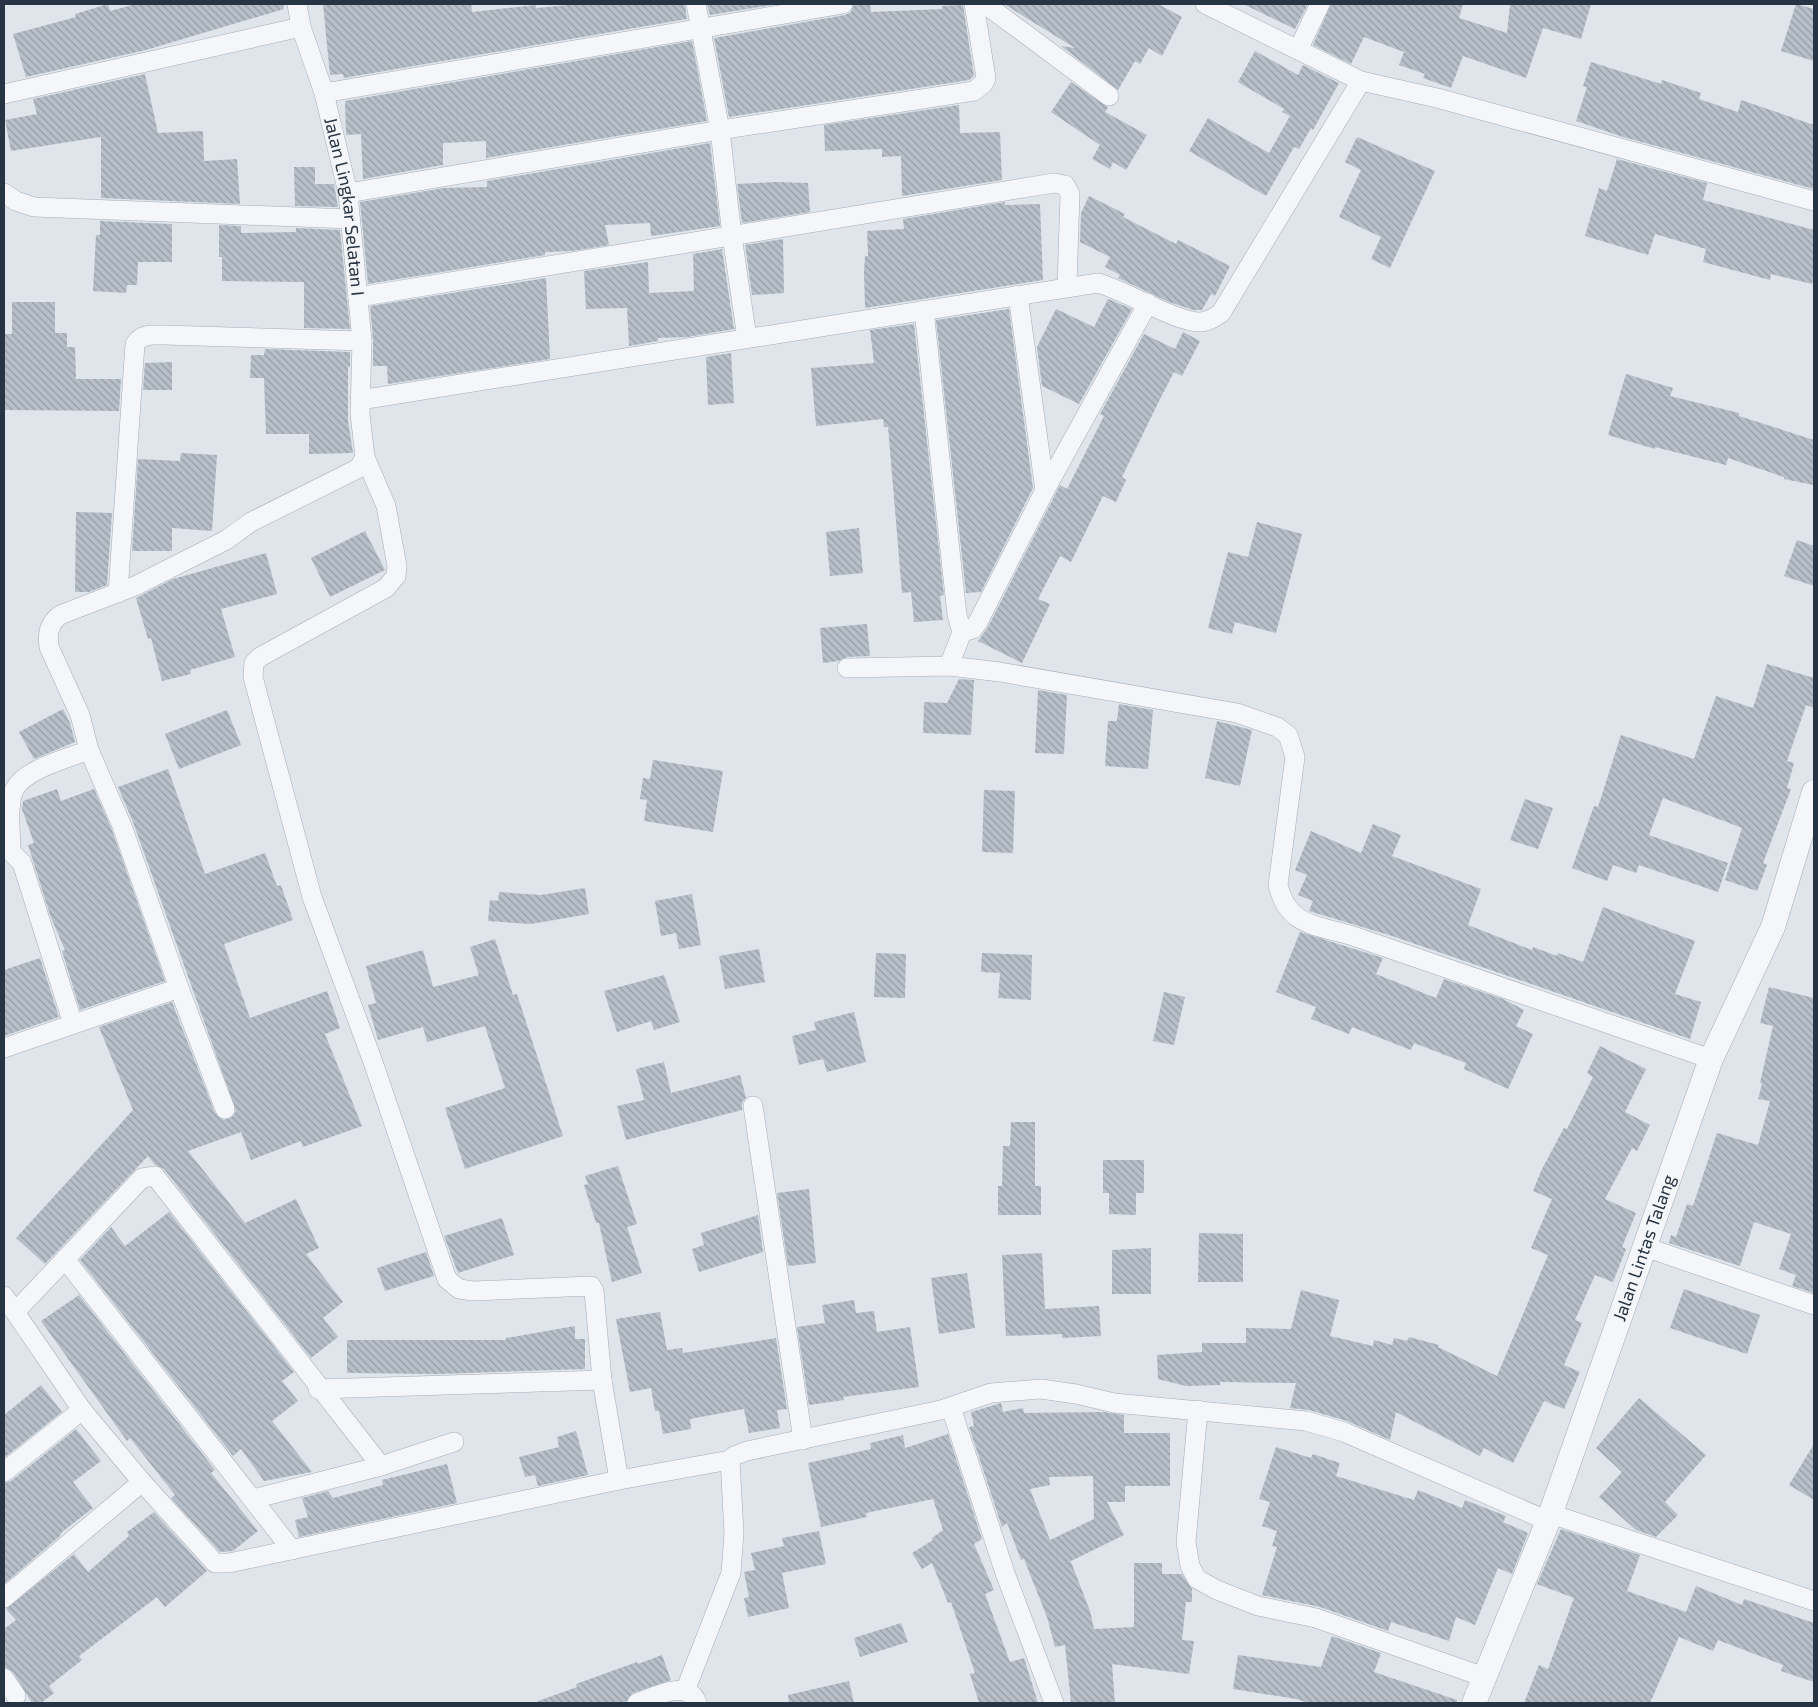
<svg xmlns="http://www.w3.org/2000/svg" width="1818" height="1707" viewBox="0 0 1818 1707" font-family="'Exo 2',sans-serif">
<style>
.building{fill:url(#building-back-hatch);fill-rule:evenodd}
.lines{fill:none;stroke-linecap:round;stroke-linejoin:round}
.minor-casing{stroke:#a5acb6;stroke-width:20}
.tertiary-casing{stroke:#a5acb6;stroke-width:25}
.minor{stroke:#f4f6f9;stroke-width:19}
.tertiary{stroke:#f4f6f9;stroke-width:24}
.labels{text-anchor:middle;stroke-width:4;stroke-linejoin:round;paint-order:stroke}
.street-label{font-size:18px;fill:#273444;stroke:#f0f4f8}
</style>
<defs>
<pattern id="building-back-hatch" width="6" height="6" patternUnits="userSpaceOnUse" patternTransform="scale(1.25)"><rect width="6" height="6" fill="#b7bfc9"/><path d="M-1 5l2 2M0 0l6 6M5-1l2 2" fill="none" stroke="#959ca5"/></pattern>
</defs>
<rect width="100%" height="100%" fill="#e0e5eb"/>
<g class="building">
<path d="M108 4 110 11 136 4H283L284 9 146 50 26 77 13 34 76 17 75 14Z"/>
<path d="M323 4H471L472 12 536 5V8L579 4H685L687 19 344 78 343 74 330 75Z"/>
<path d="M707 4H778L710 15Z"/>
<path d="M854 4H870L871 12 942 9V6L963 5 974 76 969 80 729 117 714 38 845 15 851 12Z"/>
<path d="M1004 4H1158L1182 17 1162 56 1149 48 1140 64 1135 61 1118 90 1061 46 1075 48Z"/>
<path d="M1243 4H1308L1295 29Z"/>
<path d="M1331 4H1463L1459 18 1507 33 1510 4H1591L1581 39 1543 28 1526 78 1463 56 1451 88 1423 78 1425 74 1399 65 1404 52 1364 37 1351 64 1313 45Z"/>
<path d="M1796 4 1814 9V61L1781 51Z"/>
<path d="M692 41 707 121 486 158V141L443 143V165L363 179 361 134 346 135 345 101Z"/>
<path d="M1255 51 1298 75 1303 65 1339 83 1313 130 1311 128 1299 149 1294 147 1266 196 1189 151 1208 118 1269 153 1290 116 1282 112 1284 109 1238 82Z"/>
<path d="M1591 62 1661 84 1662 80 1701 93 1699 99 1738 112 1741 100 1814 125V189L1623 137 1576 121 1587 87 1583 86Z"/>
<path d="M145 74 158 133 203 131 204 161 237 159 240 204 101 198V137L11 151 5 120 37 114 33 99Z"/>
<path d="M1071 82 1108 107 1105 112 1147 135 1126 170 1113 162 1110 169 1092 159 1100 145 1051 112Z"/>
<path d="M959 105 960 133 1000 132 1002 180 902 196 901 156 882 157V149L825 151 824 125Z"/>
<path d="M1357 137 1435 171 1390 268 1371 259 1381 237 1339 217 1361 170 1345 162Z"/>
<path d="M710 143 720 226 651 236 650 223 605 225 609 245 572 251 545 252V255L368 284 360 202 444 188 487 187V181Z"/>
<path d="M1617 159 1707 183 1703 200 1814 230V274L1812 284 1771 274 1770 280 1703 262 1706 249 1655 234 1648 255 1585 236 1599 188 1607 191Z"/>
<path d="M294 167H315V184H334L338 207 295 206Z"/>
<path d="M776 182 808 183 810 212 742 223 737 184Z"/>
<path d="M1089 196 1125 214 1123 217 1176 244 1178 240 1230 266 1215 296 1211 294 1202 310H1193L1169 302 1118 278 1120 275 1105 267 1110 257 1080 242 1081 213Z"/>
<path d="M1005 202V205L1040 204 1043 280 865 308 864 272 865 256H868L867 231 904 229 903 219Z"/>
<path d="M100 221 172 224V262H138L137 285H127L126 293 93 291 96 235H100Z"/>
<path d="M219 225 241 226V233L296 232V228L340 230 350 329 304 328V282L222 281V257H219Z"/>
<path d="M783 239 784 293 752 295 745 245Z"/>
<path d="M722 249 734 329 688 337 658 338V341L629 346 627 308 586 309 584 271 648 262 649 293 694 291 693 254Z"/>
<path d="M546 278 550 359 388 384 387 366H373V340L370 306Z"/>
<path d="M1108 299 1132 309 1079 404 1042 386 1037 347 1056 309 1094 327Z"/>
<path d="M12 302H55V333H67V347H75L76 379H121L119 411 4 410V334H12Z"/>
<path d="M1009 309 1033 488 981 592 966 593 936 320Z"/>
<path d="M914 324 944 595 940 596 943 620 914 622 911 592 902 593 888 427H884L883 419 816 426 811 368 874 363 870 330Z"/>
<path d="M1183 332 1200 341 1182 376 1174 372 1161 397 1122 477 1126 480 1116 502 1103 496 1071 562 1060 556 1038 599 1050 604 1022 663 978 641 988 627 1060 485 1067 489 1104 416 1100 414 1144 334 1175 349Z"/>
<path d="M265 349 350 352V367H348V421L353 453 309 454V434H266L264 378H250L251 355H264Z"/>
<path d="M731 353 734 403 708 405 706 357Z"/>
<path d="M172 362V390H143L145 363Z"/>
<path d="M1626 374 1673 388 1670 396 1739 413V416L1814 440V485L1784 479V477L1728 458 1726 465 1655 447V449L1608 435Z"/>
<path d="M181 453 217 455 212 531 172 528V551H132L138 459 180 461Z"/>
<path d="M76 512 112 513 107 585 89 592H75Z"/>
<path d="M1257 522 1302 534 1276 633 1235 622 1232 634 1208 628 1228 552 1248 557Z"/>
<path d="M859 528 863 573 830 576 826 532Z"/>
<path d="M365 531 385 570 330 597 311 558Z"/>
<path d="M1797 540 1814 546V586L1784 576Z"/>
<path d="M266 553 277 594 221 609 235 657 190 670 191 674 162 681 151 638 148 639 136 598 173 579Z"/>
<path d="M867 624 870 656 847 657 838 661 823 663 820 628Z"/>
<path d="M1767 664 1814 678V708L1806 705 1787 761 1794 763 1787 788 1791 789 1763 863 1767 865 1757 891 1725 880 1742 828 1663 798 1649 835 1728 863 1718 892 1639 865 1636 873 1613 865 1607 881 1572 868 1594 806 1598 807 1621 735 1694 759 1716 696 1753 708Z"/>
<path d="M959 679 974 680 971 735 923 733 924 702 947 703Z"/>
<path d="M1038 690 1067 695 1064 754 1035 753Z"/>
<path d="M1119 704 1153 710 1148 769 1105 766 1108 721H1117Z"/>
<path d="M63 709 70 723 75 742 34 759 19 732Z"/>
<path d="M227 710 241 745 179 769 165 734Z"/>
<path d="M1217 721 1252 730 1240 786 1205 778Z"/>
<path d="M653 760 723 771 713 832 644 821 647 800 640 799 643 778 650 779Z"/>
<path d="M168 769 205 874 265 853 277 886 281 885 293 920 224 944 250 1018 327 991 340 1028 325 1034 362 1126 303 1147 301 1141 251 1160 241 1132 188 1151 245 1223 296 1199 319 1248 306 1254 343 1302 323 1318 338 1337 311 1358 164 1169 155 1165 148 1156 45 1264 16 1238 133 1110 99 1027 172 1002 215 1113 224 1120 233 1116 236 1111 133 822 118 787Z"/>
<path d="M57 789 61 801 94 789 112 830 165 981 80 1010 62 951 65 950 50 915 28 845 34 843 22 809 23 801Z"/>
<path d="M984 790 1015 791 1013 853 982 852Z"/>
<path d="M1525 799 1553 808 1538 849 1510 840Z"/>
<path d="M1373 824 1401 835 1392 856 1481 889 1468 925 1532 950 1533 947 1557 956 1558 953 1583 962 1603 907 1695 941 1675 994 1701 1002 1690 1039 1392 936 1309 911 1313 901 1298 895 1307 875 1295 870 1311 831 1361 853Z"/>
<path d="M585 888 589 914 531 924 488 921 490 900 498 901 499 892 541 895Z"/>
<path d="M692 894 701 945 679 949 676 933 661 936 655 901Z"/>
<path d="M1300 932 1383 958 1376 974 1436 998 1444 979 1503 999 1524 1010 1516 1026 1533 1034 1508 1089 1464 1069 1466 1063 1414 1043 1411 1050 1352 1027 1349 1034 1311 1019 1316 1007 1276 992Z"/>
<path d="M495 939 513 995 517 994 563 1136 465 1169 445 1108 505 1088 485 1026 427 1042 423 1027 378 1040 368 1005 376 1003 366 966 423 950 433 987 479 975 470 947Z"/>
<path d="M759 949 765 982 725 989 719 956Z"/>
<path d="M876 953 906 954 905 998 874 997Z"/>
<path d="M982 953 1032 955 1031 1000 998 998 1000 973 981 972Z"/>
<path d="M40 958 59 1017 4 1036V970Z"/>
<path d="M664 975 680 1022 654 1030 651 1021 617 1032 604 991Z"/>
<path d="M1769 987 1814 998V1293L1792 1286 1796 1275 1779 1269 1791 1234 1754 1222 1740 1266 1669 1243 1671 1235 1676 1237 1687 1204 1693 1206 1717 1133 1758 1145 1770 1101 1758 1099 1762 1084 1760 1083 1773 1026 1760 1023Z"/>
<path d="M1164 992 1185 997 1174 1045 1153 1041Z"/>
<path d="M854 1012 866 1062 827 1072 823 1059 799 1065 792 1036 816 1030 814 1022Z"/>
<path d="M1600 1046 1646 1069 1625 1112 1650 1125 1637 1151 1632 1148 1605 1199 1636 1213 1622 1247 1626 1249 1613 1282 1595 1275 1575 1320 1582 1323 1564 1365 1580 1372 1564 1409 1544 1401 1513 1463 1484 1448 1480 1456 1396 1412 1390 1440 1347 1421 1309 1410 1290 1408 1296 1383 1220 1382V1385L1186 1386 1158 1379 1157 1355 1202 1352V1343H1246V1328L1291 1329 1301 1290 1339 1300 1330 1336 1373 1346 1374 1340 1392 1345 1394 1338 1407 1341 1409 1337 1439 1345 1438 1347 1497 1376 1548 1255 1531 1248 1552 1199 1533 1191 1541 1171 1564 1128 1567 1129 1593 1077 1587 1073Z"/>
<path d="M664 1062 671 1093 740 1075 746 1098 742 1102V1110L626 1140 617 1106 644 1100 636 1069Z"/>
<path d="M1011 1122H1035V1186H1041V1215H998V1186H1002L1003 1146H1010Z"/>
<path d="M1103 1160H1144V1193H1136V1215L1109 1214V1193H1103Z"/>
<path d="M618 1166 637 1224 627 1227 642 1273 612 1282 599 1223H596L584 1185 588 1184 585 1176Z"/>
<path d="M809 1189 816 1263 788 1266 777 1193Z"/>
<path d="M169 1212 294 1372 282 1381 298 1401 272 1421 312 1472 264 1481 241 1449 233 1456 80 1260 111 1227 125 1246Z"/>
<path d="M758 1215 763 1252 699 1272 692 1249 704 1245 701 1233Z"/>
<path d="M502 1218 514 1255 458 1273 444 1236Z"/>
<path d="M1199 1233 1243 1234V1282H1198Z"/>
<path d="M1151 1248V1294H1112V1250Z"/>
<path d="M426 1252 434 1276 385 1291 377 1268Z"/>
<path d="M1042 1253 1045 1309 1099 1306 1101 1336 1062 1338V1334L1006 1336 1002 1255Z"/>
<path d="M967 1273 975 1328 939 1334 931 1278Z"/>
<path d="M1684 1289 1760 1315 1747 1354 1670 1328Z"/>
<path d="M79 1295 215 1470 211 1473 258 1531 233 1551 220 1552 171 1498 175 1495 130 1438 127 1441 41 1321Z"/>
<path d="M854 1300 856 1313 874 1311 877 1332 910 1327 919 1387 843 1397 844 1400 809 1405 797 1327 825 1323 822 1305Z"/>
<path d="M660 1312 667 1350 682 1348 683 1353 776 1338 787 1409 777 1410 780 1428 749 1433 744 1409 690 1419 691 1429 663 1434 659 1411H655L651 1388 630 1392 616 1319Z"/>
<path d="M575 1326V1339H585V1369L438 1374 347 1373V1340H506V1338Z"/>
<path d="M41 1385 62 1412 4 1458V1415Z"/>
<path d="M1639 1398 1706 1455 1665 1502 1678 1515 1656 1537 1636 1530 1599 1497 1622 1472 1596 1448Z"/>
<path d="M1001 1403 1003 1412 1023 1408 1024 1413 1103 1412 1124 1415V1433H1170V1486H1125V1502H1107L1124 1535 1069 1562H1071L1090 1611 1094 1629 1134 1627V1563H1162V1574H1182L1192 1589V1602H1186L1182 1640 1194 1641 1189 1674 1112 1664 1115 1703H1071L1065 1645 1055 1647 1047 1617 1024 1559 1021 1560 1007 1523 1002 1527 969 1427 974 1426 971 1412ZM1093 1476 1094 1519 1050 1540 1030 1489 1050 1485 1049 1477Z"/>
<path d="M76 1429 101 1461 73 1482 93 1508 62 1532 60 1536 4 1584V1483L11 1481Z"/>
<path d="M576 1431 588 1475 538 1486 535 1475 525 1477 519 1457 559 1447 557 1437Z"/>
<path d="M948 1434 982 1539 974 1544 994 1590 985 1594 1010 1662 1024 1658 1038 1703H979L970 1674 975 1673 951 1602 948 1603 932 1563 922 1569 912 1553 933 1540 932 1538 943 1530 933 1499 866 1513 867 1517 821 1527 808 1463 871 1449 870 1443 903 1435 905 1448Z"/>
<path d="M1814 1444V1500L1789 1485Z"/>
<path d="M1276 1447 1311 1458 1313 1454 1340 1463 1336 1476 1414 1500 1418 1490 1462 1508 1465 1500 1506 1516 1503 1522 1528 1533 1512 1574 1498 1568 1475 1625 1456 1617 1449 1641 1391 1622 1388 1631 1320 1607 1262 1595 1277 1547 1272 1546 1277 1531 1262 1526 1270 1502 1259 1499Z"/>
<path d="M447 1464 457 1503 299 1537 295 1520 308 1517 302 1498 328 1491 333 1498 383 1485 382 1480Z"/>
<path d="M154 1512 207 1571 165 1607 157 1597 79 1656 82 1660 49 1686 54 1693 41 1703H32L13 1672 4 1667V1629L16 1620 6 1609 74 1554 88 1572 129 1536 127 1532Z"/>
<path d="M1561 1529 1640 1555 1627 1591 1686 1612 1696 1586 1742 1605 1744 1599 1814 1623V1682L1781 1671 1783 1665 1718 1640 1713 1651 1679 1637 1650 1703H1524L1539 1665 1548 1669 1574 1598 1537 1584Z"/>
<path d="M819 1531 826 1564 782 1573 789 1608 748 1617 744 1598 749 1597 744 1572 755 1570 751 1553 784 1546 782 1538Z"/>
<path d="M901 1623 908 1642 860 1657 854 1638Z"/>
<path d="M1332 1636 1381 1653 1374 1672 1457 1700V1703H1310L1296 1699 1233 1689 1238 1655 1321 1667Z"/>
<path d="M662 1655 671 1680 633 1693 626 1702 539 1703 538 1701 577 1687 576 1684 637 1662 638 1664Z"/>
<path d="M849 1681 854 1703H789L788 1695Z"/>
</g>
<g class="lines">
<g class="minor-casing">
<g id="minor">
<path id="s1" d="M297 4 301 27 324 93 348 193 362 341 360 414 365 457 386 506 397 566 396 576 386 588 260 657 254 663 253 677 312 897 373 1062 447 1279 459 1289 473 1291 591 1286 594 1291 602 1380 619 1480"/>
<path d="M696 4 720 130 732 236 747 338"/>
<path d="M985 4 1109 96"/>
<path d="M1205 4 1361 81 1437 98 1814 201"/>
<path d="M1298 50 1320 4"/>
<path d="M324 93 843 4"/>
<path d="M4 94 301 27"/>
<path d="M4 193 16 201 34 207 350 219"/>
<path d="M348 193 720 130 974 91 984 83 986 78 974 4"/>
<path d="M1018 295 1045 490"/>
<path d="M358 297 1054 183 1065 185 1070 194 1067 286"/>
<path d="M924 310 957 615 962 632 949 666"/>
<path d="M360 400 1098 283C1124 290 1178 323 1200 322 1208 322 1215 317 1221 313L1361 81"/>
<path d="M118 593 135 344C142 333 152 335 164 335L362 341"/>
<path d="M962 632 973 629 978 622 1045 490 1148 303"/>
<path d="M847 668 949 666 1000 672 1237 713 1277 727 1288 735 1295 757 1278 885C1288 927 1317 925 1353 936L1711 1059"/>
<path d="M73 1024 22 863 11 852C11 834 7 807 14 790 24 769 69 758 89 750"/>
<path d="M4 1048 179 988"/>
<path d="M753 1106 803 1440"/>
<path d="M225 1109 179 988 122 826 89 750 80 715 49 647C47 633 49 624 60 615L135 586 226 540 251 522 359 468 365 457"/>
<path d="M1645 1247 1814 1305"/>
<path d="M65 1259 292 1550"/>
<path d="M4 1296 82 1410 142 1482 215 1563H229L619 1480 730 1460"/>
<path d="M16 1311 142 1178 155 1176 381 1466"/>
<path d="M318 1389 602 1380"/>
<path d="M951 1408 1005 1573 1054 1703"/>
<path d="M1198 1410 1186 1542 1190 1566 1197 1579 1217 1590 1258 1606 1316 1618 1484 1677"/>
<path d="M4 1472 82 1410"/>
<path d="M253 1499 381 1466 454 1442"/>
<path d="M1551 1514 1814 1601"/>
<path d="M4 1598 142 1482"/>
<path d="M4 1678 16 1696"/>
<path d="M685 1691 731 1573 734 1533 730 1460 734 1456 747 1451 941 1410 991 1393 1041 1389 1076 1394 1114 1403 1306 1421 1344 1432 1548 1521"/>
<path d="M637 1703C653 1697 689 1678 697 1703"/>
</g>
</g>
<g class="tertiary-casing">
<g id="tertiary">
<path id="s2" d="M1474 1703 1548 1521 1711 1059 1773 927 1814 792"/>
</g>
</g>
<use href="#minor" class="minor"/>
<use href="#tertiary" class="tertiary"/>
</g>
<g class="labels">
<g class="street-label">
<text dy="6" stroke="none"><textPath href="#s1" startOffset="209">Jalan Lingkar Selatan I</textPath></text>
<text dy="6" stroke="none"><textPath href="#s2" startOffset="486">Jalan Lintas Talang</textPath></text>
</g>
</g>
<rect width="1818" height="1707" fill="none" stroke="#273444" stroke-width="10"/>
</svg>
